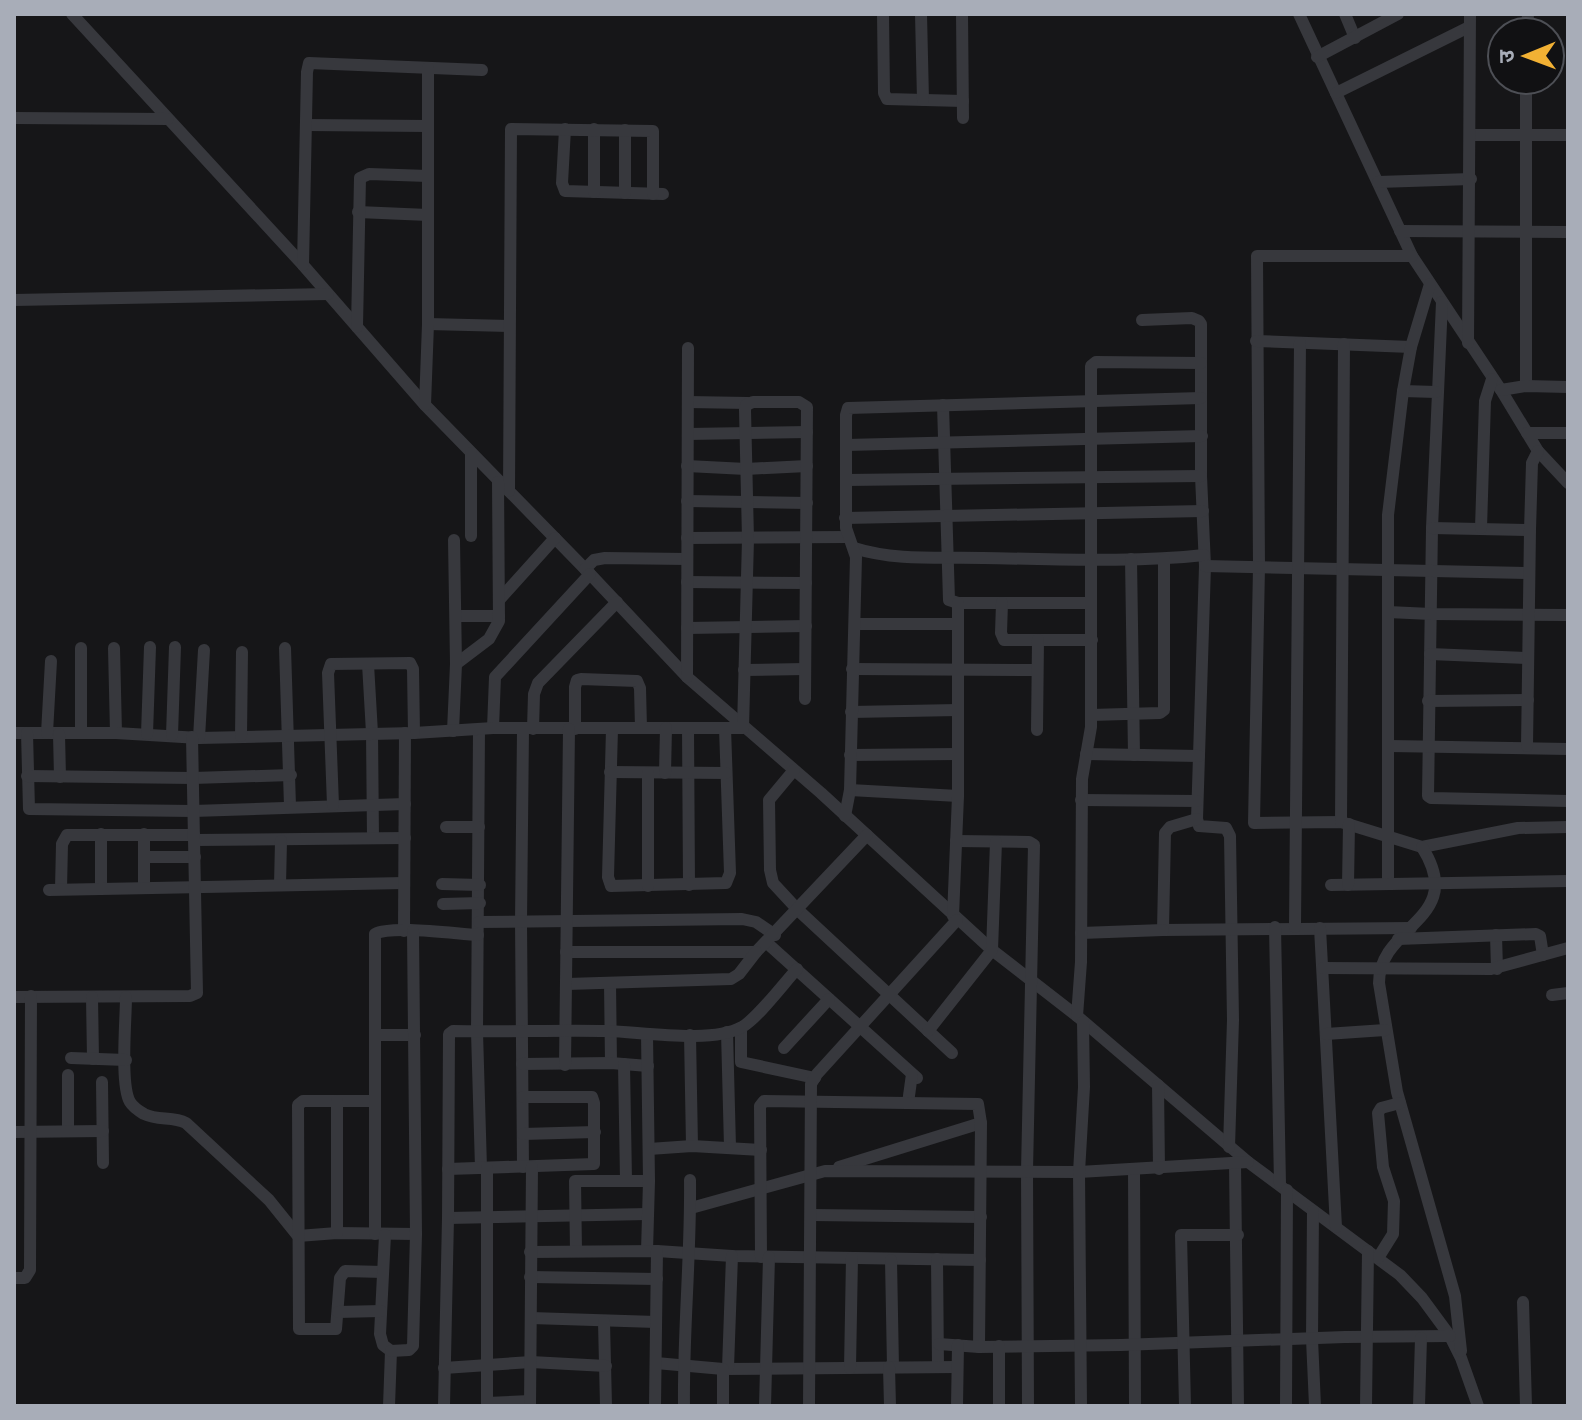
<svg xmlns="http://www.w3.org/2000/svg" width="1582" height="1420" viewBox="0 0 1582 1420" font-family="'IBM Plex Sans','Noto Sans Devanagari',sans-serif">
<style>
.lines{fill:none;stroke-linecap:round;stroke-linejoin:round}
.minor{stroke:#37383d;stroke-width:12}
</style>
<rect width="100%" height="100%" fill="#161618"/>
<g class="lines">
<g class="minor">
<path d="M72 14 303 265 425 405 590 574 687 677 821 793 992 950 1077 1016 1248 1162 1400 1275 1422 1298 1450 1336 1461 1358 1478 1406"/>
<path d="M883 14 884 93 887 99 963 101"/>
<path d="M921 14 923 100"/>
<path d="M962 14 963 118"/>
<path d="M1299 14 1412 256 1501 390 1538 451 1568 483"/>
<path d="M1345 14 1355 38"/>
<path d="M1527 32 1528 14"/>
<path d="M1317 57 1398 14"/>
<path d="M1336 93 1469 27"/>
<path d="M14 118 168 119"/>
<path d="M306 125 428 126"/>
<path d="M565 129 562 183 565 191 663 194"/>
<path d="M594 129V192"/>
<path d="M1470 135H1568"/>
<path d="M1378 182 1471 179"/>
<path d="M625 193V130"/>
<path d="M358 212 428 215"/>
<path d="M1400 231 1568 232"/>
<path d="M1412 256H1257L1259 567 1254 823 1341 822 1422 847 1518 828 1568 827"/>
<path d="M303 265 307 72 309 63 482 70"/>
<path d="M14 300 328 294"/>
<path d="M1442 302 1432 528 1428 796 1431 798 1568 801"/>
<path d="M1142 320 1192 318 1199 321 1201 324V476L1205 566 1197 819 1199 826 1226 828 1230 836 1233 1020 1229 1147"/>
<path d="M428 324 509 326"/>
<path d="M357 327 360 178 369 174 428 176"/>
<path d="M1256 341 1411 347"/>
<path d="M1468 343 1470 14"/>
<path d="M1526 386V80"/>
<path d="M1501 390 1526 386 1568 387"/>
<path d="M1403 391 1436 392"/>
<path d="M688 402 748 403"/>
<path d="M425 405 428 324V68"/>
<path d="M943 405 949 600 958 603H1091"/>
<path d="M1527 433H1568"/>
<path d="M688 434 807 432"/>
<path d="M846 445 1202 436"/>
<path d="M471 453V536"/>
<path d="M687 466 746 469 807 466"/>
<path d="M846 480 1201 476"/>
<path d="M509 491 511 129 653 131V194"/>
<path d="M687 501 807 503"/>
<path d="M845 518 1203 511"/>
<path d="M1432 528 1530 530"/>
<path d="M1481 528 1485 401 1492 379"/>
<path d="M687 538 847 537"/>
<path d="M854 548C895 561 940 557 983 558 1056 559 1131 563 1204 555"/>
<path d="M1131 559 1134 755"/>
<path d="M1205 566 1529 573"/>
<path d="M585 569 594 560 605 558 687 559"/>
<path d="M687 582 806 583"/>
<path d="M500 599 555 538"/>
<path d="M1002 603 1001 633 1004 640H1092"/>
<path d="M1388 612 1431 614 1568 615"/>
<path d="M456 616H499"/>
<path d="M855 624H958"/>
<path d="M687 628 806 626"/>
<path d="M81 648V733"/>
<path d="M114 648 116 733"/>
<path d="M285 648 290 806"/>
<path d="M1430 654 1528 658"/>
<path d="M368 664 372 733 373 838"/>
<path d="M456 664 489 639 499 621 498 482"/>
<path d="M852 669 1037 670"/>
<path d="M744 670 805 669"/>
<path d="M687 677 688 348"/>
<path d="M1428 701 1528 700"/>
<path d="M851 712 958 710"/>
<path d="M1091 715 1160 713 1164 710V559"/>
<path d="M493 728 495 677 590 574"/>
<path d="M688 728 689 885"/>
<path d="M479 729 477 1032 481 1168"/>
<path d="M533 729 534 694 538 683 617 602"/>
<path d="M575 729V687L577 680 581 679 637 681 640 688 641 728"/>
<path d="M612 729 608 877 611 886 726 883 730 873 725 728"/>
<path d="M523 730 521 922 523 1167"/>
<path d="M1037 730 1038 640"/>
<path d="M453 731 456 664 454 540"/>
<path d="M14 733H116L199 738 414 733 493 728H743L748 539 745 410 746 405 753 402H799L807 407 805 699"/>
<path d="M27 733 29 809 193 811 405 804"/>
<path d="M47 733 51 661"/>
<path d="M59 734 60 777"/>
<path d="M147 734 150 647"/>
<path d="M172 735 175 647"/>
<path d="M241 736 242 652"/>
<path d="M199 738 204 650"/>
<path d="M1390 746 1568 749"/>
<path d="M1527 746 1530 530 1532 463 1538 451"/>
<path d="M1086 754 1199 756"/>
<path d="M850 755 958 754"/>
<path d="M794 770 769 800 770 870 773 883 798 910 952 1053"/>
<path d="M610 772 726 773"/>
<path d="M665 773 666 728"/>
<path d="M27 776 193 778 291 775"/>
<path d="M850 790 958 796"/>
<path d="M1081 800 1197 801"/>
<path d="M333 805 328 673 331 664 410 663 413 669 414 733"/>
<path d="M845 816 850 790 856 557 846 528V415L848 408 1201 398"/>
<path d="M1197 819 1170 827 1165 833 1163 930 1411 928"/>
<path d="M1341 822 1344 344"/>
<path d="M446 827H479"/>
<path d="M195 840 405 838"/>
<path d="M956 841 1029 842 1034 845 1027 1171 1028 1406"/>
<path d="M1422 847C1468 920 1379 924 1379 983L1397 1092 1455 1296 1461 1351"/>
<path d="M144 857H195"/>
<path d="M442 884 480 885"/>
<path d="M1388 884V515L1403 391 1411 347 1430 284"/>
<path d="M280 885 281 841"/>
<path d="M1331 885 1568 881"/>
<path d="M1348 885 1349 824"/>
<path d="M648 886V773"/>
<path d="M144 887V834"/>
<path d="M101 888V834"/>
<path d="M61 889 62 844 67 835H194"/>
<path d="M49 890 404 883"/>
<path d="M443 904 480 903"/>
<path d="M953 916 958 796V603"/>
<path d="M479 922 742 919 756 922 775 935"/>
<path d="M1275 927 1280 1184"/>
<path d="M1295 927 1300 343"/>
<path d="M1320 928 1336 1227"/>
<path d="M404 931 405 733"/>
<path d="M1081 933 1163 930"/>
<path d="M1496 935 1497 969"/>
<path d="M1398 939 1536 934 1540 936 1543 955"/>
<path d="M767 943 917 1078"/>
<path d="M566 952H756L867 835"/>
<path d="M1323 968 1491 969 1568 948"/>
<path d="M610 983 611 1063"/>
<path d="M567 984 731 979 739 974 756 952"/>
<path d="M1552 995 1568 993"/>
<path d="M14 997 190 996 197 993 192 737"/>
<path d="M92 997 93 1059"/>
<path d="M126 997C126 1019 120 1085 130 1102 133 1107 139 1111 144 1114 158 1121 173 1116 186 1123L269 1200 298 1236 337 1233 416 1234"/>
<path d="M1077 1016 1081 962 1082 779 1091 727V366L1096 362 1201 363"/>
<path d="M741 1028V1062L815 1078"/>
<path d="M928 1031 992 950 996 842"/>
<path d="M727 1032 730 1147"/>
<path d="M1326 1034 1385 1030"/>
<path d="M375 1035H415"/>
<path d="M690 1035 692 1146"/>
<path d="M784 1048 829 999"/>
<path d="M71 1058 126 1060"/>
<path d="M522 1064 611 1063 648 1066"/>
<path d="M624 1064 626 1180"/>
<path d="M565 1065 569 729"/>
<path d="M68 1075V1131"/>
<path d="M102 1082 103 1163"/>
<path d="M1158 1085 1159 1169"/>
<path d="M374 1101H303L298 1105 299 1329H336L340 1278 345 1271 383 1272"/>
<path d="M908 1103 912 1074"/>
<path d="M14 1132 103 1131"/>
<path d="M523 1134 595 1132"/>
<path d="M649 1149 692 1146 761 1150"/>
<path d="M1235 1164 1238 1406"/>
<path d="M839 1167 981 1123"/>
<path d="M448 1169 594 1164V1103L592 1097H523"/>
<path d="M1134 1170 1135 1406"/>
<path d="M691 1208 825 1171 1079 1172 1248 1162"/>
<path d="M1313 1211 1312 1339 1315 1406"/>
<path d="M812 1215 981 1217"/>
<path d="M448 1218 648 1214"/>
<path d="M337 1233V1101"/>
<path d="M375 1234V934C392 925 456 934 478 935"/>
<path d="M385 1235 380 1334 383 1345 391 1351 389 1406"/>
<path d="M576 1251 575 1181H649"/>
<path d="M647 1251 649 1181 647 1034"/>
<path d="M530 1252 657 1251 732 1256 980 1260"/>
<path d="M761 1257 760 1106 764 1101 978 1104 981 1123 979 1347"/>
<path d="M1378 1258 1393 1234 1394 1201 1383 1167 1378 1113 1381 1108 1400 1103"/>
<path d="M937 1259 938 1367"/>
<path d="M891 1260 893 1367"/>
<path d="M530 1277 657 1279"/>
<path d="M14 1278H25L30 1270 31 996"/>
<path d="M1523 1302 1526 1406"/>
<path d="M338 1312 381 1311"/>
<path d="M531 1318 656 1322"/>
<path d="M604 1322 606 1406"/>
<path d="M939 1344 979 1347 1121 1345 1345 1337 1450 1336"/>
<path d="M999 1346V1406"/>
<path d="M391 1351 409 1350 413 1346 416 1234 413 931"/>
<path d="M656 1363 723 1369 957 1367"/>
<path d="M889 1367 890 1406"/>
<path d="M444 1368 531 1362 606 1366"/>
<path d="M728 1368 732 1256"/>
<path d="M850 1368 852 1258"/>
<path d="M723 1369V1406"/>
<path d="M487 1403 530 1401"/>
<path d="M444 1406 448 1218 449 1034 453 1031C505 1032 556 1030 608 1031 642 1032 712 1044 742 1027 757 1019 784 983 797 969"/>
<path d="M487 1406V1168"/>
<path d="M530 1406 532 1167"/>
<path d="M655 1406 657 1251"/>
<path d="M684 1406C683 1331 691 1256 690 1180"/>
<path d="M765 1406 769 1257"/>
<path d="M809 1406 811 1084 817 1074 957 920"/>
<path d="M957 1406 958 1345"/>
<path d="M1081 1406 1079 1172 1084 1087 1083 1022"/>
<path d="M1185 1406 1181 1235H1238"/>
<path d="M1286 1406 1287 1190"/>
<path d="M1366 1406 1368 1251"/>
<path d="M1419 1406 1421 1338"/>
</g>
</g>
<rect width="1582" height="1420" fill="none" stroke="#a8adb8" stroke-width="32"/>
<g transform="translate(1526 56) rotate(269)"><circle r="38" fill="#111113" stroke="#4d4f55" stroke-width="2"/>
<path d="M0-6L14 30L0 20L-14 30Z" fill="#f2b134"/>
<text y="-12" font-size="22" font-weight="bold" text-anchor="middle" fill="#a8adb8">उ</text>
</g>
</svg>
